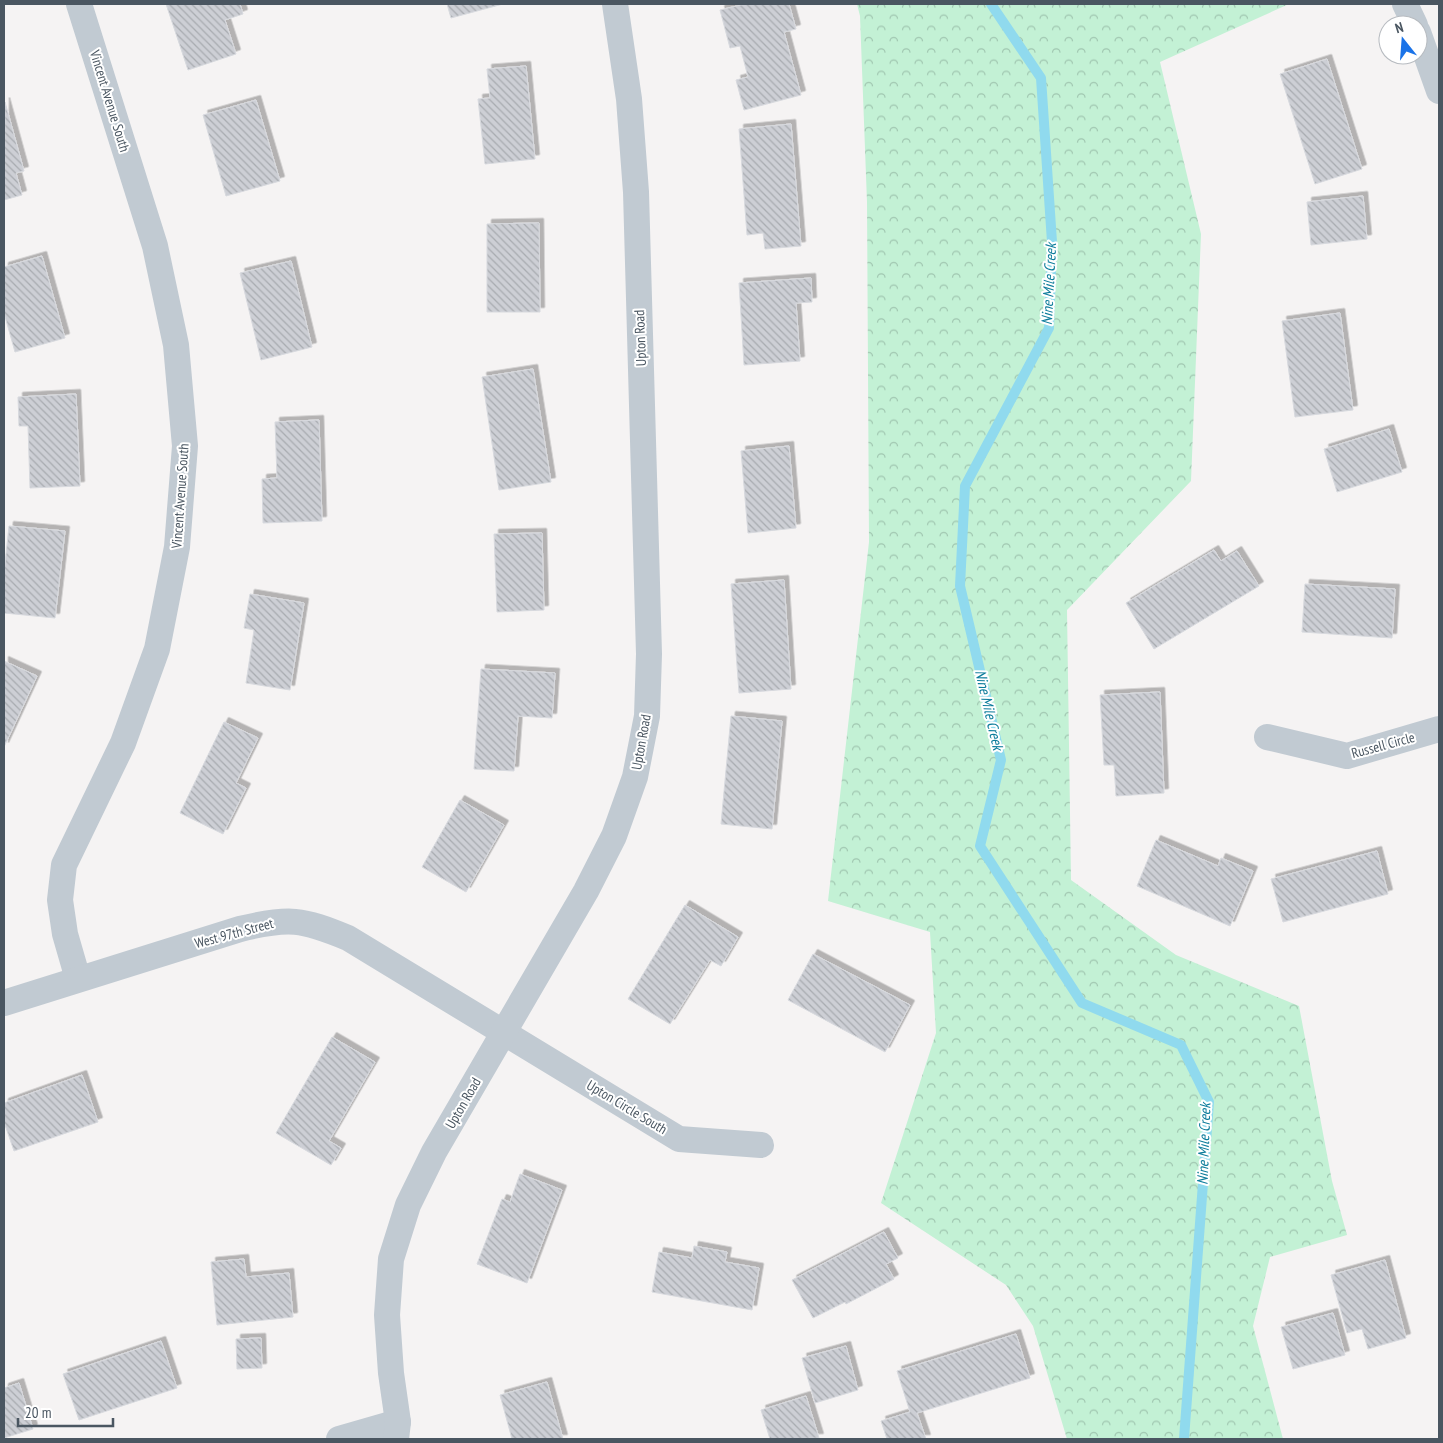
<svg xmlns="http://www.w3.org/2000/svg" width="1443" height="1443" viewBox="0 0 1443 1443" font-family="'PT Sans Narrow',sans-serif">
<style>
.forest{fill:url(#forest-crowns)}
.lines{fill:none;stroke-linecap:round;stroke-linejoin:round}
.stream{stroke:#90daee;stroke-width:10}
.building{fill:url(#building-back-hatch);stroke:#d7d9de;filter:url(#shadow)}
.street{stroke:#c1cad2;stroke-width:26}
.labels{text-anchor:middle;stroke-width:4;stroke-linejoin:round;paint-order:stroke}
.street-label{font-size:14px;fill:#4a5661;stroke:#fff}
.water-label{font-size:15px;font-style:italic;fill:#0c7c9b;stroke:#fff}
</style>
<defs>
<pattern id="forest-crowns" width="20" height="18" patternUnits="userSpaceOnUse" patternTransform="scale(1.25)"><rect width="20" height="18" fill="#c3f1d5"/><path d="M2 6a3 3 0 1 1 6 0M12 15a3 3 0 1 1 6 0" fill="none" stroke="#a0c6b0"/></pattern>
<pattern id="building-back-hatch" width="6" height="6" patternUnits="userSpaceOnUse" patternTransform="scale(1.25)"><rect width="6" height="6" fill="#cdcfd5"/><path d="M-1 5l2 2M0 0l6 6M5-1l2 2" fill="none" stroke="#a8abb0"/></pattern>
<filter id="shadow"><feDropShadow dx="4.5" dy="-4.5" stdDeviation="0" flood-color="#0004"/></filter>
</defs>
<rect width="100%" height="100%" fill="#f5f3f3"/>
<path class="forest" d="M857 4H1289L1160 62 1201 234 1191 481 1067 610 1071 880 1176 955 1299 1006 1332 1181 1347 1235 1270 1257 1253 1326 1283 1439H1067L1033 1326 1006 1285 881 1203 936 1033 930 932 828 901 869 542 867 202 860 16Z"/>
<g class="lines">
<path class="stream" d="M991 4 1041 78 1052 242 1049 328 965 486 960 586 1001 760 980 846 1082 1003 1181 1045 1209 1102 1184 1439"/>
</g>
<g class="building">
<path d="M166 4H240L243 14 225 20 236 54 188 70Z"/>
<path d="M447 4H503L451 18Z"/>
<path d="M745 4H789L796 29 784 32 801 95 744 110 736 80 748 77 740 46 730 48 720 10Z"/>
<path d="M1327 59 1362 169 1315 184 1280 74Z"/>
<path d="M526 66 535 159 485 164 478 99 490 98 487 69Z"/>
<path d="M256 100 280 181 226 196 203 115Z"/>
<path d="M5 102 24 171 16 173 22 195 4 200Z"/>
<path d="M791 124 801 246 765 249 763 233 747 235 739 129Z"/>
<path d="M1363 196 1367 239 1311 245 1307 202Z"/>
<path d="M539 223 540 312H487V224Z"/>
<path d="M42 256 65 338 15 352 4 313V267Z"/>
<path d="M291 261 312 347 261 360 240 273Z"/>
<path d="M811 278 812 302 796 303 800 361 744 365 739 283Z"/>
<path d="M1340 313 1353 410 1295 417 1282 321Z"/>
<path d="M533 369 551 482 499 490 482 377Z"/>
<path d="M76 394 80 486 30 488 28 426H19L18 397Z"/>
<path d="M319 420 322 521 263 523 262 479 277 478 275 422Z"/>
<path d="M1389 429 1402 472 1337 492 1324 449Z"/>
<path d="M789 446 796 528 748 533 741 451Z"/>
<path d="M9 526 65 531 55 618 4 613V573Z"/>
<path d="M542 533 544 610 497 612 494 534Z"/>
<path d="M1214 550 1221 561 1237 551 1259 586 1154 649 1126 603Z"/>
<path d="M784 580 791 689 739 693 731 584Z"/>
<path d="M1305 584 1395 589 1392 638 1302 632Z"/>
<path d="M250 594 304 603 290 690 246 683 254 630 244 628Z"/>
<path d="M4 661 37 676 4 747Z"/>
<path d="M481 669 555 673 552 718 518 716 514 771 474 769Z"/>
<path d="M1160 692 1164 793 1116 796 1114 765H1104L1100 695Z"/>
<path d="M731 716 782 721 772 829 721 824Z"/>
<path d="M224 722 258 738 236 783 246 788 223 834 180 813Z"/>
<path d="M460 800 504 825 466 892 422 867Z"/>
<path d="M1156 840 1218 866 1221 858 1253 871 1230 926 1137 886Z"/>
<path d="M1377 851 1388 894 1283 922 1271 879Z"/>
<path d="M685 905 738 937 721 966 710 960 670 1024 628 999Z"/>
<path d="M813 954 910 1005 885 1052 788 1000Z"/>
<path d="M332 1037 375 1062 329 1141 341 1148 331 1165 276 1133Z"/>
<path d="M82 1075 98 1122 14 1151 4 1122V1103Z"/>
<path d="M520 1174 562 1190 527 1283 477 1264 502 1199 510 1202Z"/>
<path d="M884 1232 898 1258 886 1264 894 1279 846 1304 845 1302 813 1318 792 1280Z"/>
<path d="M694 1246 727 1252 725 1262 759 1268 752 1310 652 1292 659 1252 692 1258Z"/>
<path d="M244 1259 246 1277 289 1273 293 1317 217 1325 211 1262Z"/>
<path d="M1385 1260 1406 1338 1368 1349 1362 1329 1347 1333 1331 1275Z"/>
<path d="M1333 1313 1345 1355 1293 1369 1281 1327Z"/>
<path d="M1016 1334 1030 1378 917 1413 926 1439H887L881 1421 910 1412 897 1371Z"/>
<path d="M261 1338 262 1368 237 1369 236 1339Z"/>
<path d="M161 1341 177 1388 79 1420 63 1374Z"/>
<path d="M846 1346 858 1390 815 1403 802 1358Z"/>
<path d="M547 1382 563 1439H512L500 1395Z"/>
<path d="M19 1383 33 1429 4 1438V1388Z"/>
<path d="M806 1396 819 1438 770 1439 761 1410Z"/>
</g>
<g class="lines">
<g class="street">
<path d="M1405 4 1415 25"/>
<path d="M1418 32 1439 91"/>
<path d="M1267 737 1347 756 1439 729"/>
<path d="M78 979 65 934 60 900 64 865 123 743 157 649 177 547 185 446 176 345 155 246 79 4"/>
<path d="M4 1003 240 929C289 917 302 919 348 938L679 1139 761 1145"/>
<path d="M339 1439 398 1422"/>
<path d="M396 1439 398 1422 391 1373 387 1315 391 1259 408 1205 434 1152 586 891 614 836 635 777 647 716 649 654 636 192 629 99 615 4"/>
</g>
</g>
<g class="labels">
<g class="street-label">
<text transform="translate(110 101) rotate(73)" y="5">Vincent Avenue South</text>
<text transform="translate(640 338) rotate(-92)" y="5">Upton Road</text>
<text transform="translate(180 496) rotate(-86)" y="5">Vincent Avenue South</text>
<text transform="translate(641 742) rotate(-80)" y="5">Upton Road</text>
<text transform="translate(1383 745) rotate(-15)" y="5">Russell Circle</text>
<text transform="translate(234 933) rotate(-15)" y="5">West 97th Street</text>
<text transform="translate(463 1103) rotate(-60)" y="5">Upton Road</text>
<text transform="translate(627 1107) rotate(31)" y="5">Upton Circle South</text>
</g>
<g class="water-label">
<text transform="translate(1049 284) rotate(-87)" y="5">Nine Mile Creek</text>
<text transform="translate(989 710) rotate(77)" y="5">Nine Mile Creek</text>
<text transform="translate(1204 1144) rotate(-88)" y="5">Nine Mile Creek</text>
</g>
</g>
<rect width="1443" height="1443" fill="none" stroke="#4a5661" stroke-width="10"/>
<g transform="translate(1403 40) rotate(343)"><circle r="24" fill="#ffffff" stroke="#b7bbc0"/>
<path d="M0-4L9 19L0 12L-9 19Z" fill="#1a73e8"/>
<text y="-8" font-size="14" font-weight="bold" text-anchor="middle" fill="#4a5661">N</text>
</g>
<path d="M18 1418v8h95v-8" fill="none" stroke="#4a5661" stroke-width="2.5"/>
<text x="25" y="1418" font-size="15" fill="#4a5661" stroke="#ffffff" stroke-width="4" paint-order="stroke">20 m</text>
</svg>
